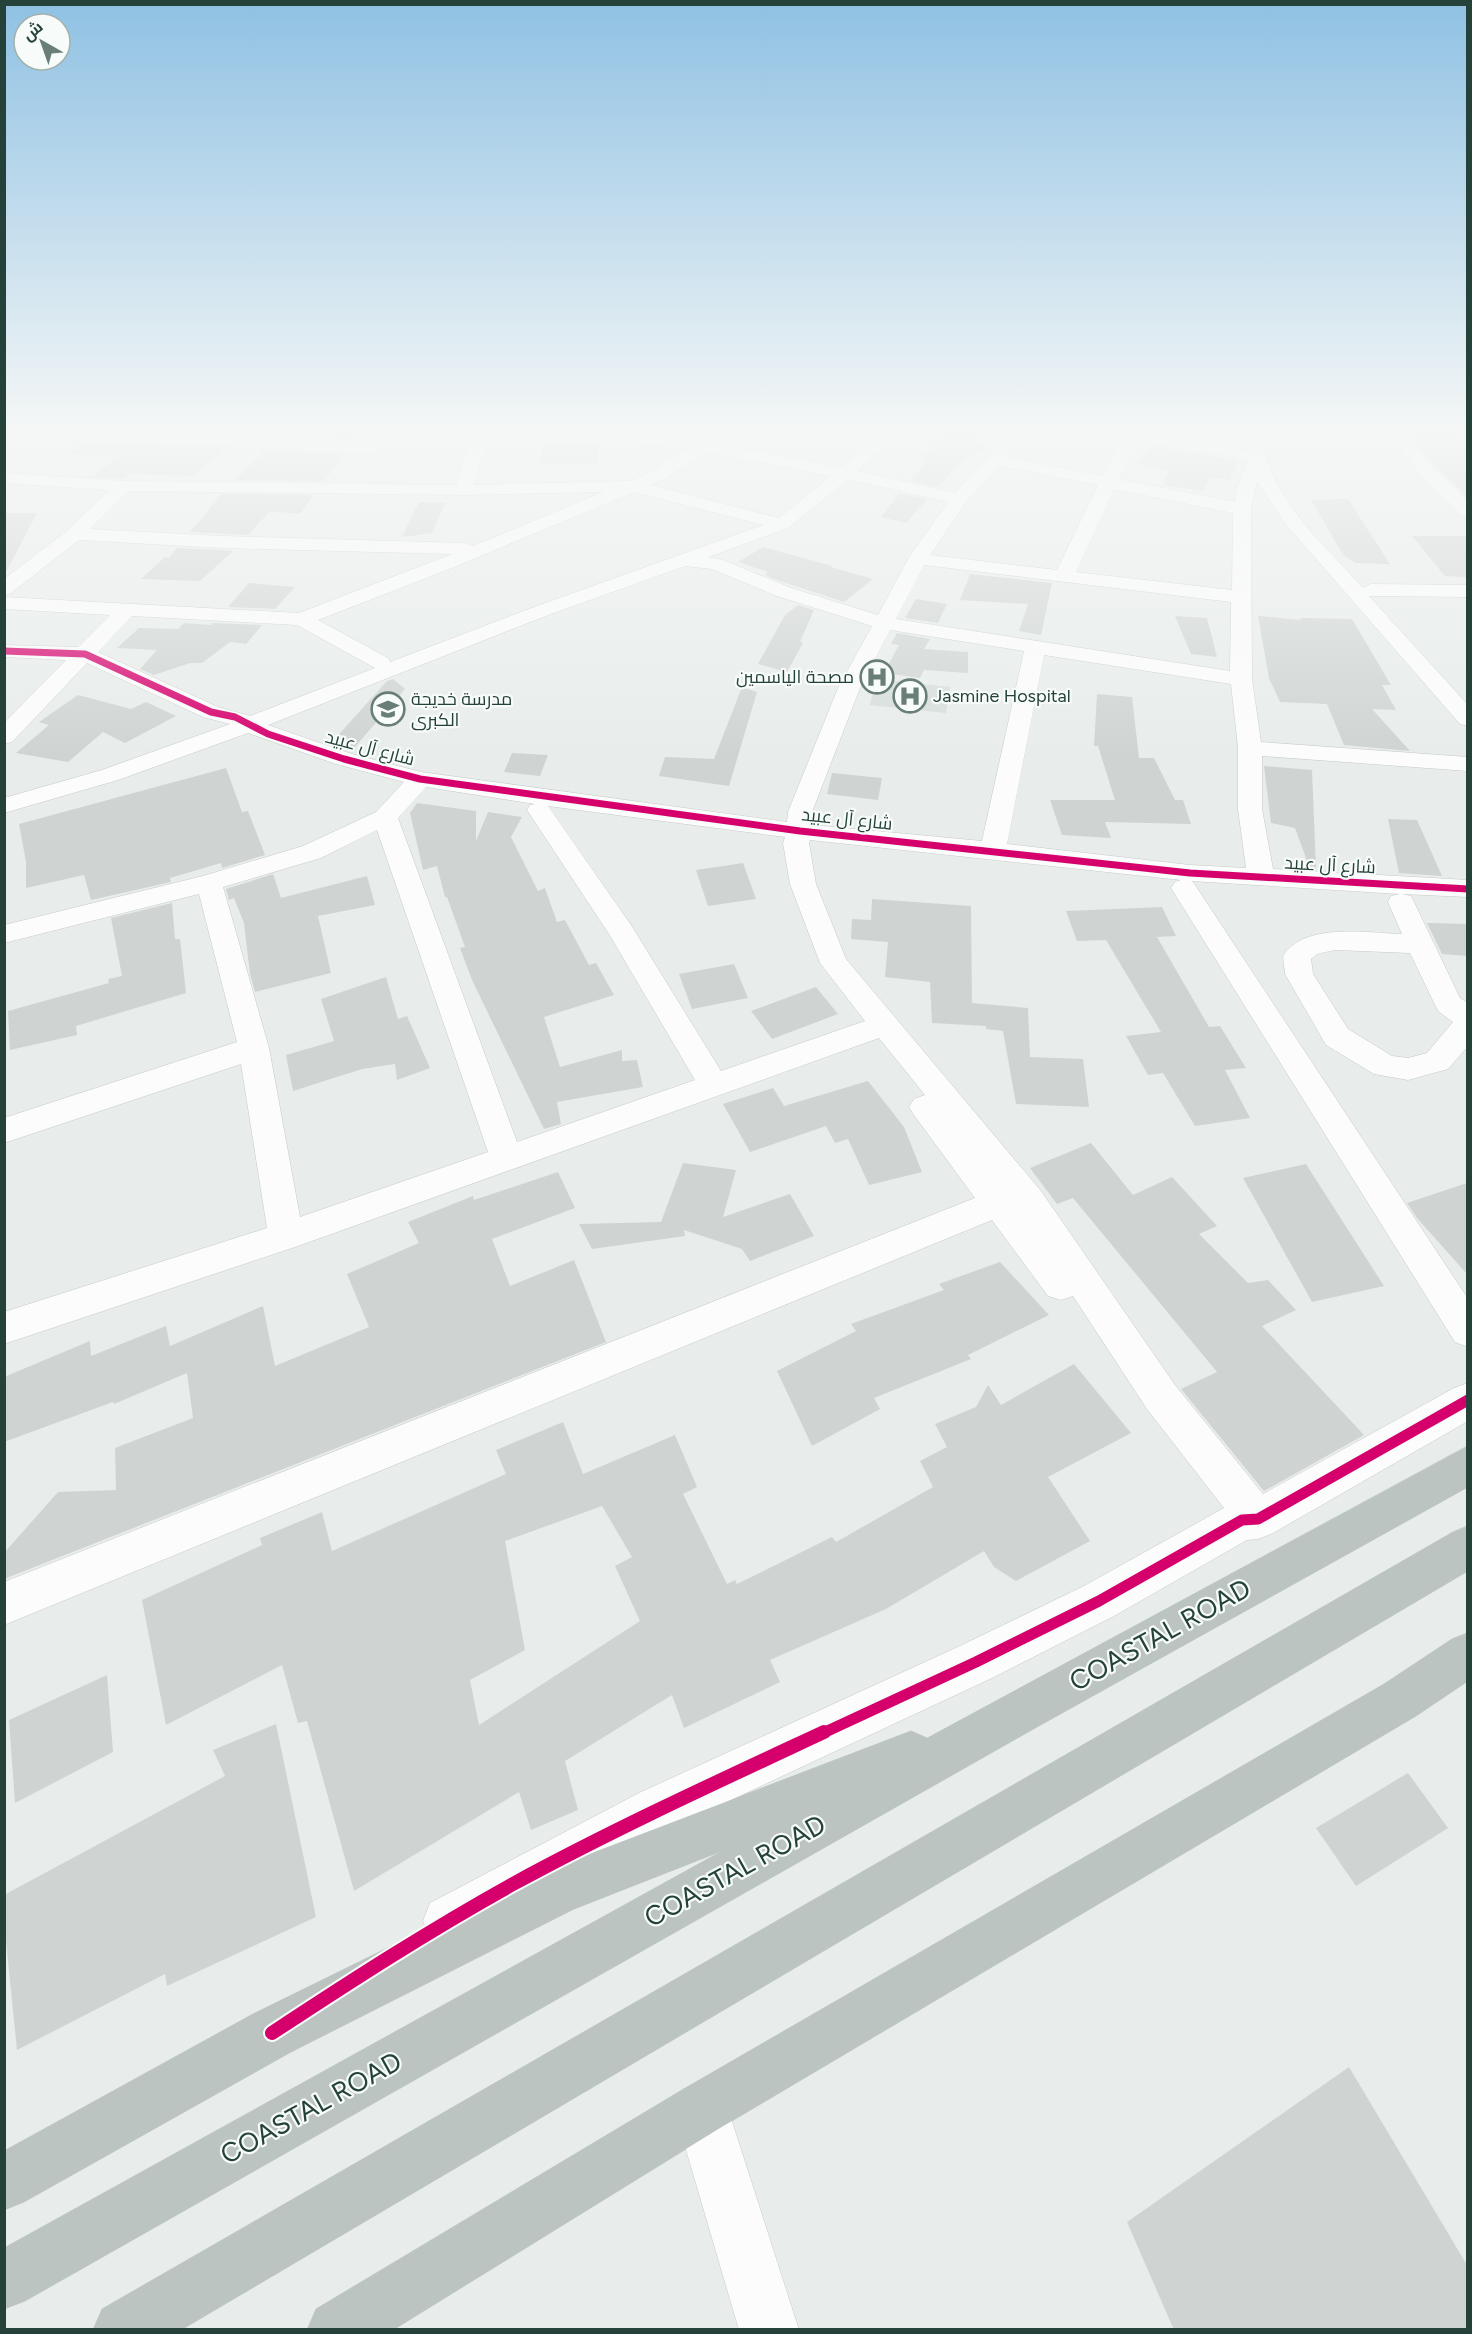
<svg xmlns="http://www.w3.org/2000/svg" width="1472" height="2334" viewBox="0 0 1472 2334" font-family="Figtree,Cairo,sans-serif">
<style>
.built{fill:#d6dedb}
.building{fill:#cfd4d2;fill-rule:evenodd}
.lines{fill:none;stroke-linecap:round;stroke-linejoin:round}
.minor-casing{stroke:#c5cac8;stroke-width:1}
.highway-casing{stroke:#c3ccc9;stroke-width:1}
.minor{fill:#fcfcfc;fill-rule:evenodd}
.highway{fill:#bcc4c2;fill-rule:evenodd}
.cycleway-far2-casing{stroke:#f7fbf9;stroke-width:10}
.cycleway-far1-casing{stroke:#f7fbf9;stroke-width:15}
.cycleway-casing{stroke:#f7fbf9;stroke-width:18}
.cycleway-far2{stroke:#d6006c;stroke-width:7}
.cycleway-far1{stroke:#d6006c;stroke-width:11}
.cycleway{stroke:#d6006c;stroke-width:14}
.labels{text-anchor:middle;stroke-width:4.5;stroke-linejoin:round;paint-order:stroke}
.far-poi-label{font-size:18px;fill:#24423a;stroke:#f7fbf9;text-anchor:start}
.far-street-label{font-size:18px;fill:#24423a;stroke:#f7fbf9}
.near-street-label{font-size:27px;fill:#24423a;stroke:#f7fbf9}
</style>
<rect width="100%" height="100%" fill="#e8edeb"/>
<path class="built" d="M876 679 950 687 946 713 870 705Z"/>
<g class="building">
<path d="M119 429H248L242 435Z"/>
<path d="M284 429H362L354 440 277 436Z"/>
<path d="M951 429H986L977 441 986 447 955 468 938 487 911 481 928 459 922 458Z"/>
<path d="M1168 429H1198L1192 438 1165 433Z"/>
<path d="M1407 431 1456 433 1467 449V497L1433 463Z"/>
<path d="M545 442H600L597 463 540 464Z"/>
<path d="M82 443 225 449 192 476 130 474 123 479 93 477 116 457 69 454Z"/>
<path d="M1153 446 1239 461 1230 480 1210 477 1203 491 1163 485 1169 470 1138 463Z"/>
<path d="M264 450 344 454 324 481 236 480Z"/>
<path d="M900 493 927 499 906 523 881 517Z"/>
<path d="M222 494 313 495 300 514 270 511 248 535 190 532Z"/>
<path d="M1348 499 1390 564 1356 563 1344 556 1311 500Z"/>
<path d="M419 502 445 503 432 533 402 537Z"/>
<path d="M4 513H37L4 576Z"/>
<path d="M1412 536H1467V577L1445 576Z"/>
<path d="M763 547 832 566 831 567 873 579 844 602 774 579 765 575 768 572 738 562Z"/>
<path d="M177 548 222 550 233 551 200 581 141 579 165 557 169 558Z"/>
<path d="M970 574 1052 583 1041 635 1019 631 1028 604 960 600Z"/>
<path d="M249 583 295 587 275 609 228 607Z"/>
<path d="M916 599 947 604 938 623 905 618Z"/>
<path d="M798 605 814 610 800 642 803 643 787 672 758 664 785 615Z"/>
<path d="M1175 616 1207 618 1217 657 1191 654Z"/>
<path d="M1258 616 1301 620 1300 618 1352 619 1391 685H1382L1396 710 1372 709 1410 751 1344 745 1327 704 1280 702 1269 678Z"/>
<path d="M184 623 211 625 213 623 262 625 246 644 230 642 202 663H190L154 675 140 669 157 650 117 648 139 628 178 629Z"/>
<path d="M897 633 930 639 924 649 968 652V673L924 670 920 678 884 673 899 645 891 644Z"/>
<path d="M393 679 405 689 354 748 332 742 387 681Z"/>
<path d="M742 687 757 692 729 786 659 776 665 757 714 759Z"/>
<path d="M1097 694 1132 697 1139 758H1154L1175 800H1183L1191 824 1105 822 1111 838 1062 835 1050 800H1115L1098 746H1094Z"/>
<path d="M78 695 131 709 146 702 176 716 125 743 103 732 68 762 16 753 49 725 39 722Z"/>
<path d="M512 753 548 755 540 776 504 772Z"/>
<path d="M1264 766 1312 770 1316 869H1310L1295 828 1271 823Z"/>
<path d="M226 768 242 812 248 811 265 855 222 868 221 863 170 878 171 882 91 900 84 875 26 888V862L19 824Z"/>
<path d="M832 773 882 778 878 800 827 794Z"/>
<path d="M417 803 476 811V841L488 812 522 817 511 837 538 891 545 888 557 922 565 920 589 965 596 963 614 995 544 1017 560 1067 622 1050V1061L637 1060 643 1087 557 1102 561 1124 544 1129 472 980 460 948 465 947 447 897H445L437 866 423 870 410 813Z"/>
<path d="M1388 819 1417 820 1442 876 1399 873Z"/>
<path d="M743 863 756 899 708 906 696 870Z"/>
<path d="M273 874 281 898 367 876 375 905 318 916 331 973 255 992 250 974 244 923 234 898 229 900 226 889Z"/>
<path d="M872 899 971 906 972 1003 1028 1008 1030 1057 1083 1059 1089 1107 1016 1104 1003 1031 986 1029V1026L932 1023 930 982 885 977 888 942 851 939 852 919 871 920Z"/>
<path d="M172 903 175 939H180L186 993 76 1026 77 1035 10 1050 8 1011 109 983 108 979 122 976 111 918Z"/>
<path d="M1162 907 1176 936 1157 937 1209 1027 1220 1026 1246 1068 1225 1070 1250 1118 1195 1126 1163 1073 1148 1075 1126 1036 1161 1032 1106 940 1077 941 1066 911Z"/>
<path d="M1427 923 1467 924V956L1442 954Z"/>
<path d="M734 964 748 998 692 1009 679 974Z"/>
<path d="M386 977 398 1019 407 1016 430 1068 397 1080 395 1064 362 1069 293 1091 286 1055 334 1041 321 999Z"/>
<path d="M816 987 838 1014 772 1039 751 1011Z"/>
<path d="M868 1081 904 1127 922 1172 869 1185 848 1139 835 1143 826 1126 750 1152 723 1104 773 1088 784 1106Z"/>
<path d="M1091 1143 1133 1195 1172 1177 1217 1226 1199 1234 1248 1283 1268 1280 1296 1310 1262 1326 1364 1435 1264 1491 1181 1389 1217 1372 1073 1198 1057 1204 1030 1168Z"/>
<path d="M683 1163 736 1170 723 1217 790 1194 814 1236 750 1261 742 1249 684 1230 685 1236 592 1249 579 1224 661 1222Z"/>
<path d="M1306 1164 1384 1286 1312 1302 1243 1178Z"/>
<path d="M558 1172 575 1208 492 1239 510 1286 574 1260 606 1342 4 1579V1553L58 1492 116 1490 115 1448 193 1418 187 1373 114 1404 113 1402 4 1442V1377L90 1341 91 1356 166 1326 170 1346 263 1306 275 1366 369 1327 347 1274 419 1243 408 1222 473 1196 474 1200Z"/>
<path d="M1467 1183V1274L1417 1218 1407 1203Z"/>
<path d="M1000 1262 1049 1315 968 1355 971 1359 874 1398 880 1409 812 1446 777 1371 856 1331 851 1324 944 1290 939 1284Z"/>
<path d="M1074 1364 1131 1433 1048 1477 1090 1541 1016 1581 994 1567 984 1551 886 1609 770 1660 780 1682 684 1728 672 1695 565 1761 578 1810 531 1830 519 1792 354 1891 307 1721 298 1723 282 1665 166 1725 142 1600 262 1545 260 1538 322 1512 332 1551 506 1474 496 1450 563 1422 583 1474 675 1435 697 1487 683 1494 727 1584 735 1580 737 1584 832 1537 836 1542 933 1487 920 1461 947 1447 935 1424 976 1407 988 1385 1001 1405ZM602 1506 632 1557 615 1566 640 1621 479 1725 470 1680 525 1650 505 1541Z"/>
<path d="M107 1675 113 1752 15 1803 9 1720Z"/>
<path d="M276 1724 316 1917 167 1986 165 1974 17 2050 4 1921V1895L225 1776 213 1750Z"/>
<path d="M1408 1773 1448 1828 1356 1886 1316 1828Z"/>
<path d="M1349 2067 1467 2265V2330H1174L1127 2222Z"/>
</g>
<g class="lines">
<g class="minor-casing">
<g id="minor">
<path d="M4 429H58L375 443 383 448 375 453 4 437Z"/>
<path d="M474 429 614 430 696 440 699 433 705 431 713 436 711 443 841 467 865 444 811 432 809 429H839L869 437 870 439 880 429H898L857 471 955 493 990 456 1009 429H1025L1006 457 1103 476 1121 438 1089 432 1087 429H1127L1247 450 1245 429H1261C1266 496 1321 541 1363 588L1371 584 1468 585V597L1369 596 1468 705V726L1460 724 1283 521 1257 481 1251 509 1252 679 1261 742 1468 757V771L1262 756V809L1273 869 1468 880V897L1402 894 1411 896 1414 902 1460 998 1468 1003V1046L1448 1069 1408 1080 1374 1074 1326 1045 1285 974 1283 956C1304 922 1367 933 1402 934L1388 902 1391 896 1400 894 1191 881 1193 882 1468 1299V1347L1455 1342 1171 888 1175 882 1181 880 810 840 809 843 816 884 846 959 1041 1191 1175 1385 1263 1494 1454 1388 1468 1383V1421L1273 1533 1258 1539 1247 1540 1114 1616 992 1678 673 1827 466 1939 448 1946 430 1939 423 1921 430 1903 639 1793 960 1646 1084 1586 1224 1508 1147 1409 1073 1296 1061 1300 1048 1296 992 1220 4 1625V1582L975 1198 914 1115 909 1107 914 1099 925 1095 879 1038 298 1246 4 1344V1312L267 1228 241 1064 4 1143V1118L237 1042 199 894 4 943V925L203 876 303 846 376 812 404 782 336 764 248 733 118 780 4 813V798L102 770 230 724 203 717 87 663 12 742 4 744V723L66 660 4 657V645L78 647 110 615 4 609V597L299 613 452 554 222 548 79 540 11 593 4 595V579L68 530 109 490 4 483V473L123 481 456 485ZM487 439 614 440 686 449 653 471 630 481 473 485ZM1136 441 1249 460 1238 485 1235 502 1118 479ZM705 452 831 476 779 518 650 485 665 479ZM1000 466 1098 485 1057 570 930 555 966 502ZM848 479 948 502 908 559 878 615 791 588 723 560 708 557 788 528ZM1114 489 1233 513 1232 590 1076 572ZM128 491 463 495 603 492 473 546 466 543 222 536 90 529ZM634 492 763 525 537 606 390 662 388 658 318 620 452 568ZM924 565 1231 602 1230 671 896 619ZM685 566 712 569 777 596 872 626 838 688 788 812 787 822 421 772 352 754 268 725 551 614ZM132 616 297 625 375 668 250 716 218 707 98 652ZM890 630 1024 651 982 841 813 825 812 812 860 688ZM1044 655 1231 684 1238 748V809L1246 868 1190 865 1007 844ZM426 787 535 804 530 805 527 810 609 934 695 1080 517 1142 398 818ZM548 806 785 837 783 843 790 884 820 963 865 1021 721 1071 631 925ZM377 830 488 1152 300 1217 269 1048 223 887 321 858ZM1335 950 1410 953 1438 1011 1453 1022 1427 1053 1408 1058 1392 1056 1348 1029 1313 974 1311 959 1317 954Z"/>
<path d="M1385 429H1402L1431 465 1468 501V517L1462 516 1419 473Z"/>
<path d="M1457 429H1468V435Z"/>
<path d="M701 2082 720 2090 728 2109 799 2330H739L674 2109 682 2090Z"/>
</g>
</g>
<g class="highway-casing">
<g id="highway">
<path d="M1468 1446V1487L1037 1727 25 2301 4 2309V2248L722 1851 574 1909 291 2052 24 2202 4 2210V2151L253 2014 542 1872 911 1731 927 1738Z"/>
<path d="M1468 1526V1571L181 2330H93L102 2309 1453 1532Z"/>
<path d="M1468 1633V1681L1416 1716 720 2128 393 2330H307L316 2309 682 2090 1384 1684 1452 1639Z"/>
</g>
</g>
<use href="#minor" class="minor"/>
<use href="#highway" class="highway"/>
<g class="cycleway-far2-casing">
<path id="cycleway-far2" d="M4 651 85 654 211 712 235 717 268 734 344 759 420 779 800 831 1190 873 1468 889"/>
</g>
<g class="cycleway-far1-casing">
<path id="cycleway-far1" d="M821 1734 976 1662 1099 1601 1242 1520 1258 1519 1468 1400"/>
</g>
<g class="cycleway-casing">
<path id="cycleway" d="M272 2033C351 1981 430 1930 513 1884 614 1829 719 1781 824 1732"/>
</g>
<use href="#cycleway-far2" class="cycleway-far2"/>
<use href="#cycleway-far1" class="cycleway-far1"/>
<use href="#cycleway" class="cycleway"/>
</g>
<linearGradient id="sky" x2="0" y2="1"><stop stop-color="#8fc1e3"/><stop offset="0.57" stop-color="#f5f7f6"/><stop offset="1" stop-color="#f5f7f6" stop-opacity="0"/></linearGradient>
<rect width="1472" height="756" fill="url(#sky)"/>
<defs>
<g id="hospital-ring" transform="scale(1.725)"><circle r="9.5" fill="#f7fbf9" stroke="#697e78" stroke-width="1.5"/><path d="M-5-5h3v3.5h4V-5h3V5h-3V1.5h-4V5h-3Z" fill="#697e78"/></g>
<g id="school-ring" transform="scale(1.725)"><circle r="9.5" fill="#f7fbf9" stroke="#697e78" stroke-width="1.5"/><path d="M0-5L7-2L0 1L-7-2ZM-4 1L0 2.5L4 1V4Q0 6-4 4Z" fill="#697e78"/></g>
</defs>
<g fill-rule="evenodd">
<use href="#hospital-ring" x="877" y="677"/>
<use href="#hospital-ring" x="910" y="696"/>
<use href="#school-ring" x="388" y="709"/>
</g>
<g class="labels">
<g class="far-poi-label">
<text x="854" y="683" text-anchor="end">مصحة الياسمين</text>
<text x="933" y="702">Jasmine Hospital</text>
<text x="411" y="705">مدرسة خديجة<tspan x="411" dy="21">الكبرى</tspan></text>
</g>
<g class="far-street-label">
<text transform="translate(370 748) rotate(15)" y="6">شارع آل عبيد</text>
<text transform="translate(847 819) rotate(6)" y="6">شارع آل عبيد</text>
<text transform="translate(1330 865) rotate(3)" y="6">شارع آل عبيد</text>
</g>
<g class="near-street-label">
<text transform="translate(1160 1635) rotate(-29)" y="9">COASTAL ROAD</text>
<text transform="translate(735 1871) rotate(-29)" y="9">COASTAL ROAD</text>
<text transform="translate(311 2108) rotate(-29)" y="9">COASTAL ROAD</text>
</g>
</g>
<rect width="1472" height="2334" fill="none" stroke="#24423a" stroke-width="12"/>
<g transform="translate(42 42) rotate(320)"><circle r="28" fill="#f7fbf9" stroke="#a3b1ad" stroke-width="1.5"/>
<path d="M0-4.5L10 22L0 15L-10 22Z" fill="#697e78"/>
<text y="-9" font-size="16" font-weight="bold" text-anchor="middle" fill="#24423a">ش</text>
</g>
</svg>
